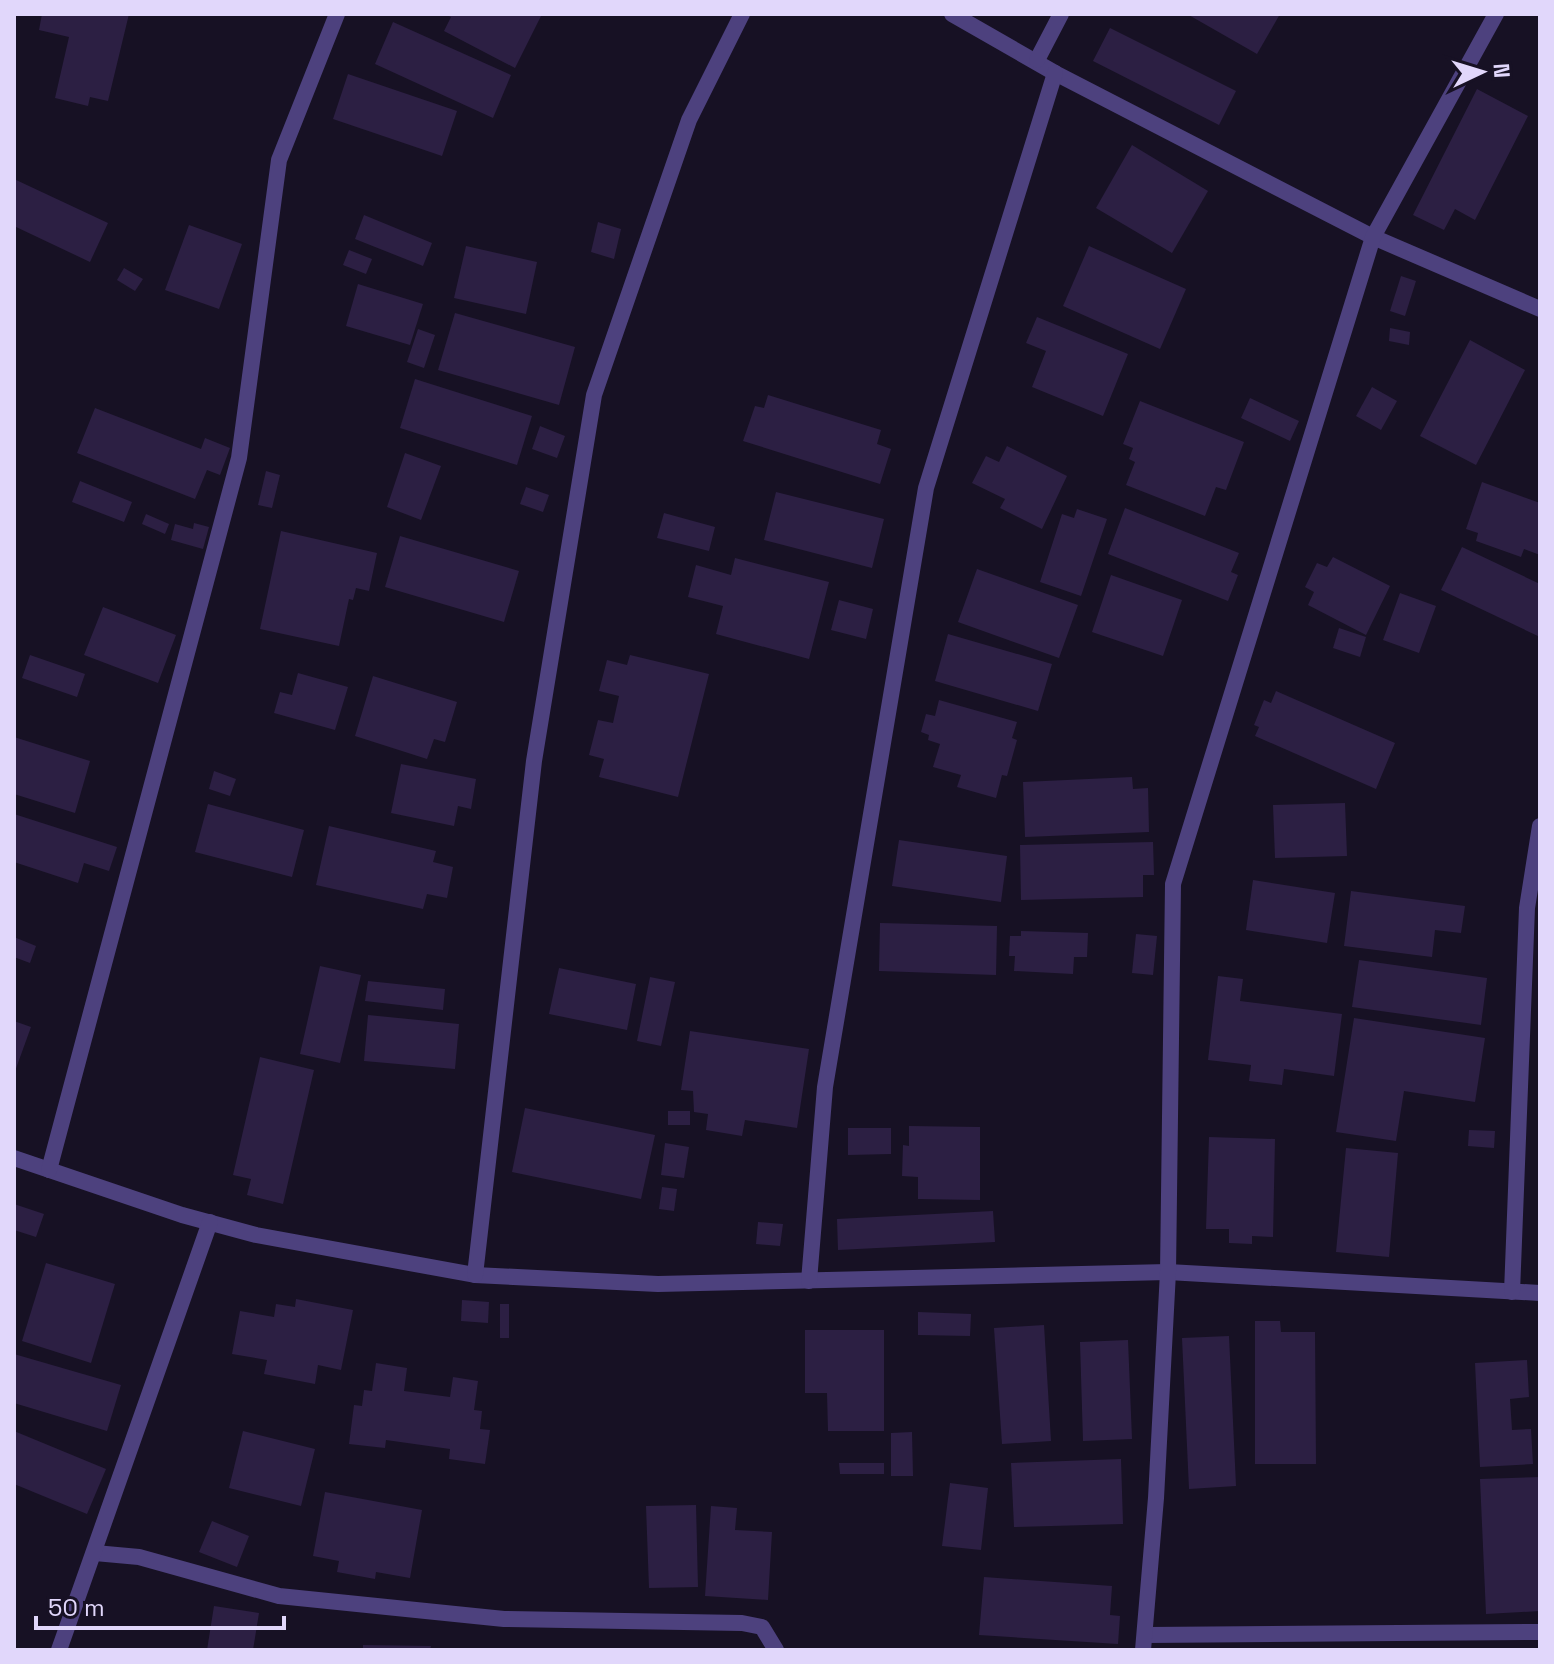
<svg xmlns="http://www.w3.org/2000/svg" width="1554" height="1664" viewBox="0 0 1554 1664" font-family="'Space Grotesk',sans-serif">
<style>
.building{fill:#2c1f43}
.lines{fill:none;stroke-linecap:round;stroke-linejoin:round}
.minor{stroke:#4d417e;stroke-width:16}
</style>
<rect width="100%" height="100%" fill="#171124"/>
<g class="building">
<path d="M42 14H129L108 101 90 97 88 106 55 98 69 37 39 30Z"/>
<path d="M445 14H542L515 68 444 31 451 17Z"/>
<path d="M1187 14H1280L1257 54Z"/>
<path d="M393 22 511 75 493 118 375 64Z"/>
<path d="M1110 28 1236 91 1219 125 1093 61Z"/>
<path d="M348 74 457 111 442 156 333 119Z"/>
<path d="M1477 89 1528 116 1475 220 1455 209 1444 230 1413 215Z"/>
<path d="M1132 145 1208 191 1172 253 1096 208Z"/>
<path d="M14 179 108 223 90 262 14 226Z"/>
<path d="M364 215 432 243 423 266 355 239Z"/>
<path d="M598 222 621 229 614 259 591 252Z"/>
<path d="M189 225 242 244 219 309 165 290Z"/>
<path d="M466 246 537 262 526 314 454 298Z"/>
<path d="M1089 246 1186 289 1160 349 1063 306Z"/>
<path d="M349 250 372 259 366 274 343 265Z"/>
<path d="M124 268 143 279 135 291 117 280Z"/>
<path d="M1401 276 1416 281 1405 316 1390 311Z"/>
<path d="M358 284 423 304 410 345 346 326Z"/>
<path d="M455 313 575 347 559 405 438 370Z"/>
<path d="M1037 317 1128 354 1103 416 1032 387 1046 351 1026 343Z"/>
<path d="M1390 328 1410 332 1409 345 1389 341Z"/>
<path d="M418 329 435 335 424 368 407 362Z"/>
<path d="M1470 340 1525 370 1476 465 1420 436Z"/>
<path d="M415 379 532 416 517 465 400 428Z"/>
<path d="M1372 387 1397 401 1381 430 1356 416Z"/>
<path d="M768 395 881 430 877 444 891 449 880 484 743 441 755 406 764 408Z"/>
<path d="M1250 398 1299 421 1290 441 1241 418Z"/>
<path d="M1140 401 1244 442 1226 490 1216 487 1205 516 1126 485 1135 462 1129 459 1133 448 1123 444Z"/>
<path d="M95 408 201 449 205 438 230 448 220 475 207 470 195 499 77 453Z"/>
<path d="M540 426 565 436 557 458 532 449Z"/>
<path d="M1007 446 1067 476 1042 529 1000 508 1005 499 972 483 986 456 999 462Z"/>
<path d="M405 453 441 466 421 520 387 507Z"/>
<path d="M266 471 280 475 272 508 258 505Z"/>
<path d="M80 481 132 502 124 522 72 502Z"/>
<path d="M1482 482 1540 503V555L1524 549 1521 557 1476 541 1478 533 1466 529Z"/>
<path d="M526 487 549 495 543 512 520 504Z"/>
<path d="M776 492 884 519 872 568 764 540Z"/>
<path d="M1125 508 1239 553 1231 572 1238 575 1228 601 1108 554Z"/>
<path d="M1077 509 1107 519 1081 596 1040 582 1062 514 1074 518Z"/>
<path d="M664 513 715 527 709 551 657 538Z"/>
<path d="M146 514 169 524 165 534 142 524Z"/>
<path d="M194 523 209 527 203 549 171 540 175 524 193 529Z"/>
<path d="M281 531 377 553 369 591 356 588 353 600 349 599 339 646 260 629Z"/>
<path d="M400 536 519 571 504 622 385 587Z"/>
<path d="M1462 547 1540 584V637L1441 590Z"/>
<path d="M1333 557 1390 586 1366 635 1308 605 1314 592 1305 587 1317 563 1327 567Z"/>
<path d="M735 558 829 582 809 659 716 634 723 606 688 597 696 565 731 575Z"/>
<path d="M977 569 1078 605 1059 658 958 622Z"/>
<path d="M1111 575 1182 600 1163 656 1092 632Z"/>
<path d="M1400 593 1436 606 1419 653 1383 640Z"/>
<path d="M839 600 873 609 866 639 831 630Z"/>
<path d="M103 607 176 635 158 683 84 655Z"/>
<path d="M1339 628 1366 637 1360 657 1333 648Z"/>
<path d="M948 634 1052 664 1038 711 935 681Z"/>
<path d="M30 655 85 674 77 697 22 678Z"/>
<path d="M630 655 709 674 678 797 599 777 604 759 589 755 598 720 613 723 619 696 599 691 607 660 627 665Z"/>
<path d="M298 673 348 687 335 730 274 713 280 692 292 695Z"/>
<path d="M373 676 457 702 445 742 434 739 427 759 355 736Z"/>
<path d="M1276 691 1395 743 1376 789 1255 736 1259 727 1254 725 1264 700 1271 703Z"/>
<path d="M939 700 1017 722 1012 738 1017 740 1007 776 1002 775 996 798 957 787 961 775 933 767 940 744 928 740 929 735 921 732 926 714 935 716Z"/>
<path d="M14 737 90 761 75 813 14 794Z"/>
<path d="M401 764 476 779 471 809 458 806 454 826 391 813Z"/>
<path d="M214 771 236 779 230 796 209 789Z"/>
<path d="M1132 777 1133 789 1148 788 1149 832 1025 837 1023 782Z"/>
<path d="M1345 803 1347 856 1275 858 1273 805Z"/>
<path d="M208 804 304 830 292 877 195 852Z"/>
<path d="M14 814 117 847 109 871 84 863 78 883 14 862Z"/>
<path d="M329 826 436 851 433 862 453 867 447 898 427 894 423 909 316 885Z"/>
<path d="M899 840 1007 856 1001 902 892 886Z"/>
<path d="M1153 842 1154 875H1143V897L1021 900 1020 845Z"/>
<path d="M1253 880 1335 893 1327 943 1246 930Z"/>
<path d="M1351 891 1465 906 1461 933 1435 930 1432 957 1344 946Z"/>
<path d="M880 923 997 926 996 975 879 971Z"/>
<path d="M1021 931 1088 933 1087 957H1074L1073 974 1014 971 1015 956H1009L1010 936H1021Z"/>
<path d="M1136 934 1157 936 1153 975 1132 973Z"/>
<path d="M14 937 36 946 30 963 14 957Z"/>
<path d="M1359 960 1487 978 1481 1025 1352 1007Z"/>
<path d="M320 966 361 975 340 1063 300 1054Z"/>
<path d="M559 968 636 984 627 1030 549 1014Z"/>
<path d="M1218 976 1243 979 1240 1001 1342 1014 1334 1076 1284 1069 1282 1085 1249 1081 1251 1065 1208 1060Z"/>
<path d="M650 977 675 982 661 1046 637 1041Z"/>
<path d="M368 981 445 989 443 1010 365 1001Z"/>
<path d="M368 1015 459 1024 455 1069 364 1061Z"/>
<path d="M1354 1018 1485 1038 1475 1102 1404 1091 1396 1141 1336 1132Z"/>
<path d="M14 1021 31 1027 14 1074Z"/>
<path d="M690 1031 809 1049 797 1128 745 1120 742 1136 706 1130 708 1114 694 1112 693 1091 681 1090Z"/>
<path d="M260 1057 314 1070 283 1204 247 1195 251 1179 233 1175Z"/>
<path d="M525 1108 655 1135 641 1199 512 1172Z"/>
<rect x="668" y="1111" width="22" height="14"/>
<path d="M909 1126 980 1127V1200L918 1199V1177L902 1176 903 1145 909 1146Z"/>
<path d="M848 1128H891V1154L848 1155Z"/>
<path d="M1469 1130 1495 1131 1494 1148 1468 1146Z"/>
<path d="M1209 1137 1275 1139 1273 1237 1252 1236V1244L1229 1243V1229H1206Z"/>
<path d="M665 1143 689 1147 684 1178 661 1175Z"/>
<path d="M1346 1148 1398 1153 1389 1257 1336 1252Z"/>
<path d="M662 1187 677 1189 674 1211 659 1209Z"/>
<path d="M14 1204 44 1214 36 1237 14 1230Z"/>
<path d="M993 1211 995 1242 838 1250 837 1219Z"/>
<path d="M758 1222 783 1224 780 1246 756 1244Z"/>
<path d="M46 1263 115 1284 91 1363 22 1341Z"/>
<path d="M296 1299 353 1310 341 1370 318 1365 315 1384 264 1374 267 1360 232 1354 240 1311 274 1317 276 1304 295 1307Z"/>
<path d="M462 1300 489 1302 488 1323 461 1321Z"/>
<rect x="500" y="1304" width="9" height="34"/>
<path d="M918 1312 971 1314 970 1336 918 1335Z"/>
<path d="M1255 1321H1280L1281 1332H1315L1316 1464H1255Z"/>
<path d="M1044 1325 1051 1441 1002 1444 994 1328Z"/>
<path d="M805 1330H884V1431H828L827 1393H805Z"/>
<path d="M1229 1336 1236 1486 1189 1489 1182 1338Z"/>
<path d="M1128 1340 1132 1439 1083 1441 1080 1342Z"/>
<path d="M14 1354 121 1385 107 1431 14 1403Z"/>
<path d="M1527 1360 1529 1397 1510 1399 1512 1430 1531 1429 1533 1464 1480 1467 1475 1363Z"/>
<path d="M376 1363 407 1368 404 1391 450 1397 453 1377 478 1381 474 1410 482 1411 480 1429 490 1430 485 1464 449 1459 450 1449 386 1440 385 1448 349 1444 354 1405 362 1406 364 1390 372 1391Z"/>
<path d="M14 1431 106 1469 87 1514 14 1484Z"/>
<path d="M243 1431 315 1449 301 1506 229 1488Z"/>
<path d="M912 1432 913 1476H891V1433Z"/>
<path d="M1121 1459 1123 1524 1014 1527 1011 1463Z"/>
<path d="M839 1463H884V1474H840Z"/>
<path d="M1540 1477V1611L1486 1614 1480 1479Z"/>
<path d="M950 1483 988 1488 981 1550 942 1546Z"/>
<path d="M325 1492 422 1510 410 1578 376 1572 375 1579 337 1572 339 1561 313 1556Z"/>
<path d="M696 1505 698 1587 649 1588 646 1506Z"/>
<path d="M711 1506 737 1508 735 1530 772 1532 768 1600 705 1596Z"/>
<path d="M212 1521 249 1536 237 1567 199 1552Z"/>
<path d="M984 1577 1112 1586 1110 1615 1120 1616 1118 1644 979 1635Z"/>
<path d="M214 1606 259 1613 253 1650H207Z"/>
<path d="M363 1645 431 1646 430 1650H363Z"/>
</g>
<g class="lines">
<g class="minor">
<path d="M952 14 1055 73 1373 237 1540 309"/>
<path d="M1037 60 1061 14"/>
<path d="M14 1158 182 1215 256 1235 475 1275 658 1284 1168 1272 1540 1293"/>
<path d="M49 1170 239 458 279 160 337 14"/>
<path d="M475 1275 534 761 594 395 689 120 742 14"/>
<path d="M809 1281 825 1087 926 488 1055 73"/>
<path d="M1512 1292 1527 908 1540 826"/>
<path d="M95 1553 139 1557 279 1596 504 1619 742 1623 762 1627 776 1650"/>
<path d="M1147 1635 1540 1632"/>
<path d="M59 1650 210 1222"/>
<path d="M1143 1650 1156 1498 1168 1272 1173 884 1373 237 1496 14"/>
</g>
</g>
<rect width="1554" height="1664" fill="none" stroke="#e1d7fb" stroke-width="32"/>
<g transform="translate(1482 72) rotate(86)" stroke="#171124" stroke-width="6" paint-order="stroke">
<path d="M0-6L14 30L0 20L-14 30Z" fill="#e1d7fb"/>
<text y="-12" font-size="22" font-weight="bold" text-anchor="middle" fill="#e1d7fb">N</text>
</g>
<path d="M36 1616v12h248v-12" fill="none" stroke="#e1d7fb" stroke-width="4"/>
<text x="48" y="1616" font-size="24" fill="#e1d7fb" stroke="#171124" stroke-width="6" paint-order="stroke">50 m</text>
</svg>
